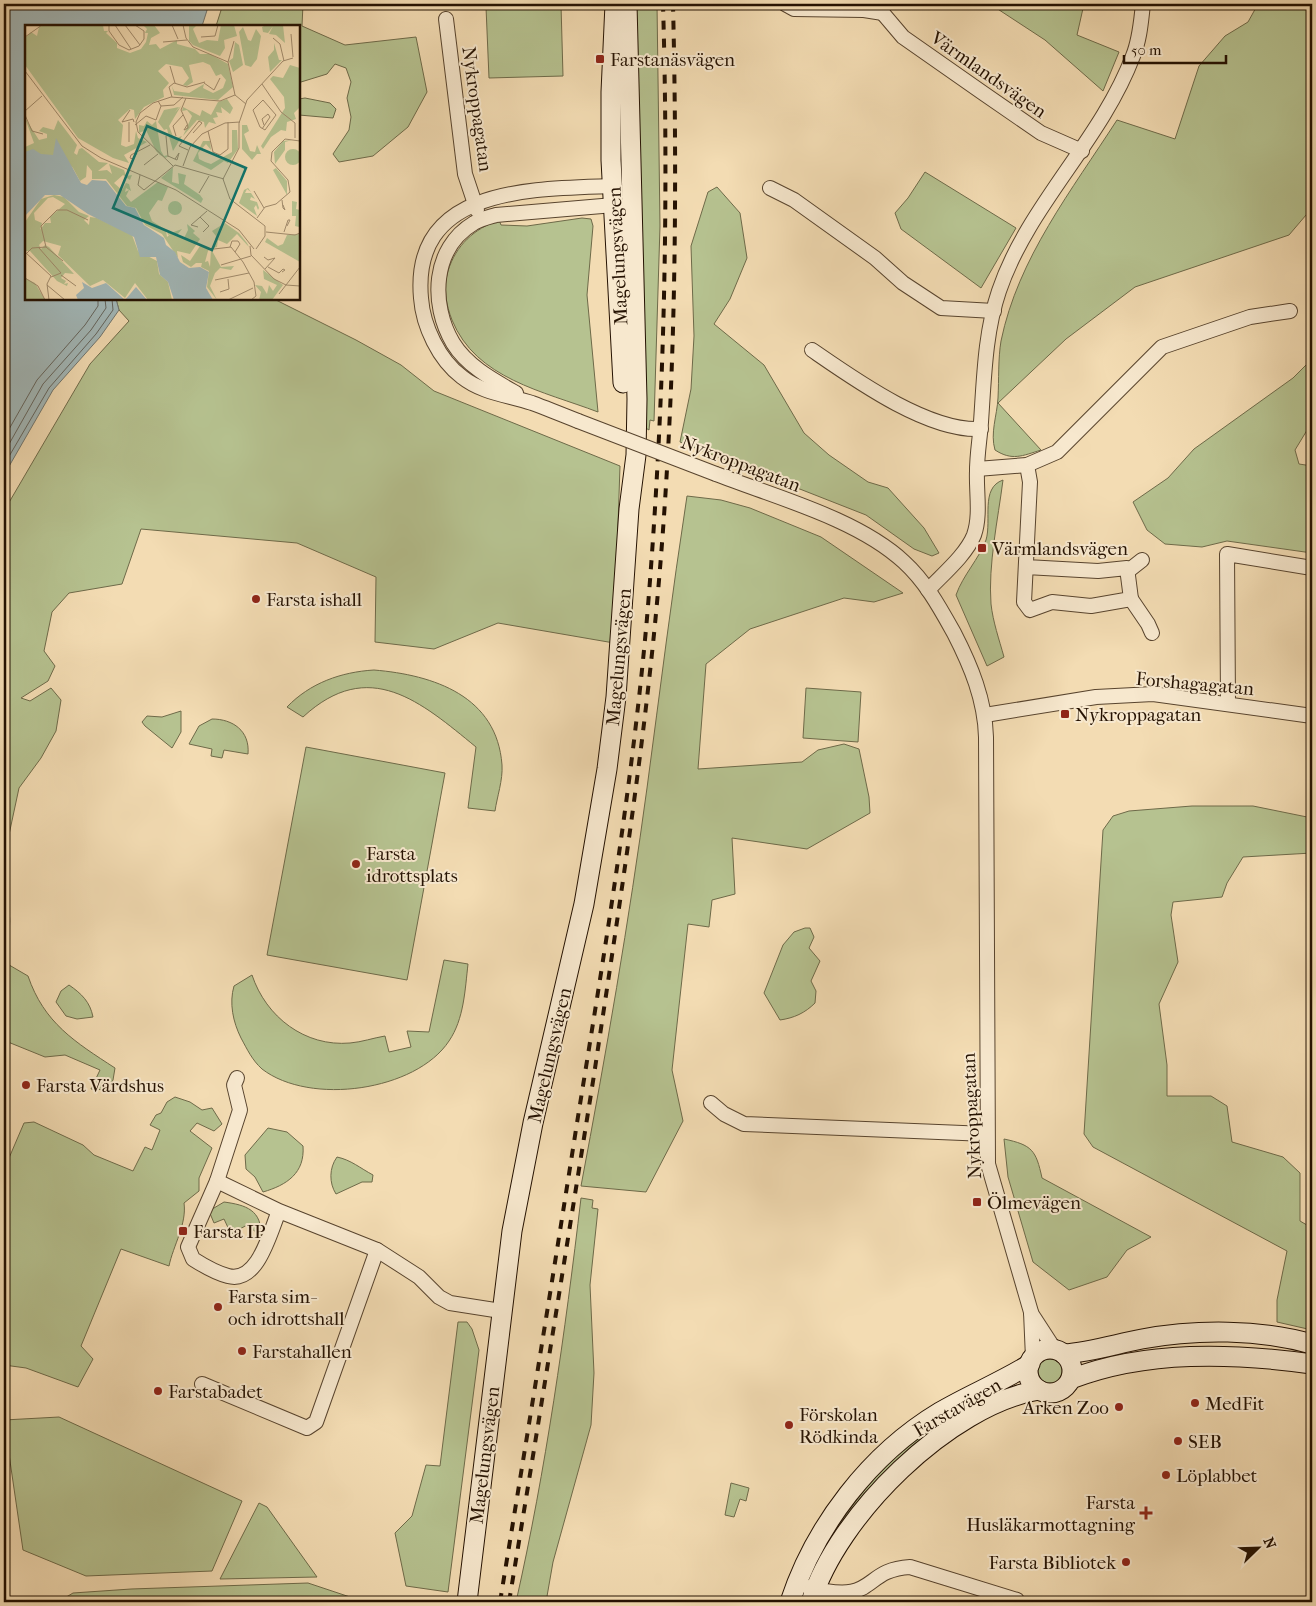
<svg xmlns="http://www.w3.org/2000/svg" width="1316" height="1606" viewBox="0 0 1316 1606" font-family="'IM FELL French Canon',serif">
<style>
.green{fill:#b6c290;stroke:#6e6a49}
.water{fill:#a2b8b9;stroke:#707670}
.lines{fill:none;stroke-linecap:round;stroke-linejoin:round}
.shore{stroke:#64655e;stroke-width:1}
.street-casing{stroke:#58442e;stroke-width:16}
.secondary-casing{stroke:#251202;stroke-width:21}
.street{stroke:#f7e8ce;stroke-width:14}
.secondary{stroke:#f7e8ce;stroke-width:19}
.rail{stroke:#251202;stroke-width:4;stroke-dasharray:9 9;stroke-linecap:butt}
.street-bridge-casing{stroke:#58442e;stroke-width:16;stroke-linecap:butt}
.street-bridge{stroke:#f7e8ce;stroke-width:14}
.poi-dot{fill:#8f2418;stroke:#f7e8ce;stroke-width:2}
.labels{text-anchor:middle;stroke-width:4;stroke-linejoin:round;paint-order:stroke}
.poi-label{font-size:19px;fill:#251202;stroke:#f7e8ce;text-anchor:start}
.street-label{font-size:19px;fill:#251202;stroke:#f7e8ce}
.inset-road{fill:none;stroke:#a18b6c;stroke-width:1}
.view{fill:#0f766e;fill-opacity:0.15;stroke:#0f766e;stroke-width:2.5}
.inset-edge{fill:none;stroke:#251202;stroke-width:2.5}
</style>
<rect width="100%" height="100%" fill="#f3dcb3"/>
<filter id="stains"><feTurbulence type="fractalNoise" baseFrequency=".004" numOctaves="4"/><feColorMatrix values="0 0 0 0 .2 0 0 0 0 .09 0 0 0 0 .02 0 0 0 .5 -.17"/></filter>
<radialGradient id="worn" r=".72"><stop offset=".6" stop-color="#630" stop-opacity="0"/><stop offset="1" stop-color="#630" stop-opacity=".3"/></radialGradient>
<g class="green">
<path d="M223 4H303L302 26 345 45 416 37 427 92 408 127 373 156 339 162 333 154 349 130 351 117 347 98 351 82 346 68 335 64 327 74 301 82 299 81V26H216Z"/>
<path d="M635 4H657L660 226 654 421 650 420 649 430 644 427Z"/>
<path d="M990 4H1084L1077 35 1119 52 1103 91 1045 40Z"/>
<path d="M1258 4H1312V208L1289 235 1135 287 1066 339 998 403 1041 450C1022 456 1012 461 995 450 990 433 997 416 998 398 999 379 998 359 1001 341 1018 258 1072 190 1117 120L1175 139 1199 66 1225 36 1248 22Z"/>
<path d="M561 5 563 76 489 78 486 7Z"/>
<path d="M305 98 330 103 336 109 333 118 299 115V99Z"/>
<path d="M925 172 1016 228 981 288 901 229 895 213 908 198Z"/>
<path d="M717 187 740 213 747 258 730 299 714 324 764 365 804 433 829 455 868 482 888 488 924 528 939 553 932 556 914 549 866 515 680 442 691 389 694 336 691 246 708 192Z"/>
<path d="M582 218 591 219 593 226 587 295 598 412C543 391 476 379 452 320 446 305 443 287 448 271 456 245 474 229 499 220L501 225 527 226Z"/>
<path d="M116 299H274L356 340 401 365 434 391 620 466 614 643 498 623 434 649 375 642 376 577 297 543 141 529 122 584 69 593 52 612 44 651 55 666 48 681 21 698 30 701 51 688 61 700 56 731 41 758 19 788 4 858V511L90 364 129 321 119 310Z"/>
<path d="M1312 352V422L1295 450 1299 464 1312 466V553L1227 541 1202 547 1165 544 1147 530 1133 502 1168 478 1194 449 1293 378 1309 362Z"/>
<path d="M1003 480C998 519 988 565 991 604 993 622 999 639 1004 657L987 666 956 595C963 575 979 559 986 540 992 520 980 488 1003 480Z"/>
<path d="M687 496 721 500 750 508 821 537 903 593 874 602 844 598 750 629 706 664 698 769 802 762 818 750 844 744 859 749 869 797 870 813 807 849 732 838 735 894 712 900 709 927 688 924 672 1070 683 1121 646 1192 581 1186C606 1054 629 921 647 788 660 691 672 593 687 496Z"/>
<path d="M374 670C434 675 497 696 502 765 503 780 497 797 495 811L468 808 476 747C421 702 369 656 303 717L287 707C310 683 341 672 374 670Z"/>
<path d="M806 688 861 692 858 742 803 738Z"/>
<path d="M181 711V732L172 748 145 726 142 722 147 716 162 717Z"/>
<path d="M212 719C233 719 250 731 248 754L224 750 222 758 211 756 212 749 189 744 199 726Z"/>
<path d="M306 747 445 773 407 980 267 955Z"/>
<path d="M1192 806H1253L1312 818V853L1243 857 1227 883 1222 897 1173 902 1171 915 1178 962 1159 1004 1167 1065V1096H1211L1227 1106 1232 1142 1283 1157 1300 1173V1221L1312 1228V1330L1277 1322V1300L1287 1251 1093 1147 1084 1134 1103 830 1113 816 1129 811Z"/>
<path d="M4 895C10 907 13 930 4 940Z"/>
<path d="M805 928H810L814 937 809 948 820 961 811 981 816 991 815 1003C805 1013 794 1018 780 1020L764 993 783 945 794 932Z"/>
<path d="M444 960 468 964C465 990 464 1019 449 1041 416 1091 310 1106 262 1069 252 1060 247 1049 241 1038 233 1022 229 1003 234 986L252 975C266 1017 305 1047 350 1043 362 1042 373 1038 385 1036L389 1052 411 1047 407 1031 429 1032Z"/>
<path d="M4 962 28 976C44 1023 75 1042 115 1068L113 1080 107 1090 91 1089 100 1070 65 1055 45 1057 8 1042 4 1050Z"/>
<path d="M69 985C82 994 90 1002 93 1017L77 1019 66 1016 56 1002 61 991Z"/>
<path d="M175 1097 190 1102 202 1110 212 1108 222 1124 214 1131 197 1123 190 1131 212 1148 199 1178V1191L184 1203C187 1224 173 1246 169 1266L121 1249 81 1346 93 1359 78 1387 26 1368 4 1365V1156L9 1158 24 1123 34 1122 83 1145 94 1155 133 1171 145 1147 152 1150 160 1130 150 1125 156 1115 161 1113 167 1102Z"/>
<path d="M268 1128 287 1132 303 1146C305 1173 287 1185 263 1192L255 1177 246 1169 245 1155Z"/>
<path d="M1004 1139C1032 1145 1036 1150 1042 1178L1151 1237 1127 1250 1107 1277 1069 1290 1033 1262 1008 1177Z"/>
<path d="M337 1157C351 1160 360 1168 373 1175L372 1182H362L336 1194C329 1183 329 1168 337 1157Z"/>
<path d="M581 1198 593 1200 592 1208 598 1209 590 1285 594 1373 591 1425 553 1562 546 1602H516C546 1469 565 1333 581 1198Z"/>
<path d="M224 1202C246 1205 262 1210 261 1236L247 1225 231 1234 224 1219 214 1223 209 1211Z"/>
<path d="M458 1322H467L472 1329 479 1350 448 1592 406 1586 395 1533 412 1516 426 1465 440 1466Z"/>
<circle cx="1050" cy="1371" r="12"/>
<path d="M1009 1384 1013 1390 944 1427 816 1572 812 1567C848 1508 885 1455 945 1417 965 1405 988 1395 1009 1384Z"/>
<path d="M59 1417 242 1501 212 1571 86 1576 23 1550 4 1420Z"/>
<path d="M731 1483 749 1488 746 1501 740 1499 734 1517 725 1515Z"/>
<path d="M259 1503 267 1507 317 1577 220 1579Z"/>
<path d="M308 1583 365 1602H58L73 1593 131 1589Z"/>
</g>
<path class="water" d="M4 4H209L202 26H26V299H116L119 310 100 337 53 390 4 475Z"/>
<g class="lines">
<g class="shore">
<path d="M4 438 37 380 85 325 98 306V299"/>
<path d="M4 453 43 384 91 330 106 308 105 299"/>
<path d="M4 465 49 388 96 334 113 310 112 299"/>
</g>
<g class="street-casing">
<g id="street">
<path d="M785 4 794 9 864 10 883 13"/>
<path d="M875 4 903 37 983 93 1041 133 1082 151"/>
<path d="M446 19 465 174 477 210"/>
<path d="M770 188 794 200 875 258 903 283 941 308 994 311"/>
<path d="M812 350C854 379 928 432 981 429"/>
<path d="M516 393C493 380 467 366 453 343 430 304 432 248 474 223 480 219 489 217 496 215L614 205"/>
<path d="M578 421C563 415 548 409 532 403 508 395 482 393 462 377 439 360 423 326 421 298 411 186 534 189 613 186"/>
<path d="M977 469 1027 465 1057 452 1162 347 1250 317 1290 311"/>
<path d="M716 474C775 497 858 519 904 562 926 582 940 608 954 633 971 666 985 700 986 737L988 1164 1031 1312 1033 1358"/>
<path d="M1026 567 1098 571 1127 568 1131 599 1091 606 1052 602 1030 610 1024 602 1030 482 1027 465"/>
<path d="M1128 571 1142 560"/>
<path d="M928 590C943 574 966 555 974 535 981 515 976 491 977 471 977 454 980 438 981 422 984 379 985 332 999 291 1028 205 1101 141 1133 56 1140 39 1141 21 1143 4"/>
<path d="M1131 599 1148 624 1152 633"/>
<path d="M1228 703 1227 554 1312 568"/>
<path d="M985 715 1096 697 1153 694 1312 716"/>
<path d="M711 1103 724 1114 744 1124 987 1134"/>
<path d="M217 1181 240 1110 234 1085 237 1078"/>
<path d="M279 1211C270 1232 258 1284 228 1276 216 1273 204 1266 193 1259L188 1247 217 1181 279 1211 377 1250 419 1277 439 1297 450 1303 501 1311"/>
<path d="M1031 1313 1055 1350"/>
<path d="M202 1384 307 1428 316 1422 377 1250"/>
<path d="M808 1587C879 1606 860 1570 910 1567L1017 1600"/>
</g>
</g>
<g class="secondary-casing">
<g id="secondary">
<path d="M615 4 611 92V160L623 383"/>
<circle cx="1050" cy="1371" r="22"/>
<path d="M1064 1354C1090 1352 1116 1344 1142 1339 1196 1329 1260 1329 1312 1344"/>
<path d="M1071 1379C1146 1350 1233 1353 1312 1364"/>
<path d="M467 1602 512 1231 533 1123 584 904 607 769 616 697 629 509 636 455 637 399 627 4"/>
<path d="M790 1602C815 1526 870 1454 940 1412 969 1395 1001 1382 1030 1364"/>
<path d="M811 1602C837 1516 949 1405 1039 1390"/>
</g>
</g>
<use href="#street" class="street"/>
<use href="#secondary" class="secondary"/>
<g class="rail">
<path d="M500 1602C526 1443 552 1283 577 1123 604 955 632 787 647 618 664 414 669 209 663 4"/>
<path d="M509 1602C538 1427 566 1251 594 1075 616 928 639 782 654 634 675 425 678 214 673 4"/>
</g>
<g class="street-bridge-casing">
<path id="street-bridge" d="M578 421 716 474"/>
</g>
<use href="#street-bridge" class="street-bridge"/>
</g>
<g class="poi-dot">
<rect x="595" y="54" width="10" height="10" rx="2.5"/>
<rect x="977" y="543" width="10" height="10" rx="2.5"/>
<circle cx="256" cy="599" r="5"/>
<rect x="1060" y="709" width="10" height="10" rx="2.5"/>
<circle cx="356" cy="864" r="5"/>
<circle cx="26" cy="1085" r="5"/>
<rect x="972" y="1197" width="10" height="10" rx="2.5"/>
<rect x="178" y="1226" width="10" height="10" rx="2.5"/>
<circle cx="218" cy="1307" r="5"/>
<circle cx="242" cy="1351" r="5"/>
<circle cx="158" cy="1391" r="5"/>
<circle cx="1195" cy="1403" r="5"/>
<circle cx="1119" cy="1407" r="5"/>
<circle cx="789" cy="1425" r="5"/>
<circle cx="1178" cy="1441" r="5"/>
<circle cx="1166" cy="1475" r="5"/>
<path d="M1143.5 1505.5h5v5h5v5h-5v5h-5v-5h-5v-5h5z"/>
<circle cx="1126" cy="1562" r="5"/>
</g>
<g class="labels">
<g class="poi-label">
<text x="610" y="66">Farstanäsvägen</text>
<text x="992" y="555">Värmlandsvägen</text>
<text x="266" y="606">Farsta ishall</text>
<text x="1075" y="721">Nykroppagatan</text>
<text x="366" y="860">Farsta<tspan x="366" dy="22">idrottsplats</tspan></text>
<text x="36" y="1092">Farsta Värdshus</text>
<text x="987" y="1209">Ölmevägen</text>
<text x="193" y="1238">Farsta IP</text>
<text x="228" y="1303">Farsta sim-<tspan x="228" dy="22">och idrottshall</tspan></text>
<text x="252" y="1358">Farstahallen</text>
<text x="168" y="1398">Farstabadet</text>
<text x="1205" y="1410">MedFit</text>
<text x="1109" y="1414" text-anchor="end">Arken Zoo</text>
<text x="799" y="1421">Förskolan<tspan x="799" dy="22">Rödkinda</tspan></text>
<text x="1188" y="1448">SEB</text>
<text x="1176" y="1482">Löplabbet</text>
<text x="1135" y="1509" text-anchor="end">Farsta<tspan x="1135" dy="22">Husläkarmottagning</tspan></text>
<text x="1116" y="1569" text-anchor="end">Farsta Bibliotek</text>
</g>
<g class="street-label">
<text transform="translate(989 74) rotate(35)" y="7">Värmlandsvägen</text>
<text transform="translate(478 109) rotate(82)" y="7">Nykroppagatan</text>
<text transform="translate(617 256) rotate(-93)" y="7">Magelungsvägen</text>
<text transform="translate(741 463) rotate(21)" y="7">Nykroppagatan</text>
<text transform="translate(618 657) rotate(-85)" y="7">Magelungsvägen</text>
<text transform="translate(1195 683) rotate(5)" y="7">Forshagagatan</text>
<text transform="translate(549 1055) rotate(-77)" y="7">Magelungsvägen</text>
<text transform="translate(971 1116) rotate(-93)" y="7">Nykroppagatan</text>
<text transform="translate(957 1407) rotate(-30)" y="7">Farstavägen</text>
<text transform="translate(484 1455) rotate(-83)" y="7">Magelungsvägen</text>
</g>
</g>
<g transform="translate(25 25)">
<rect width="275" height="275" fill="#f3dcb3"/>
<path d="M19 0H78L79 6H83L81 8 92 18V23L105 28 116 24 121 17 123 8H120L122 4 118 0H129L135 8 126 13 124 20 131 19 135 24 152 15V19L170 24 175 29H185L203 39 208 62 193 75 149 70 147 61 149 66 164 68 179 59 178 63 188 68 198 63 201 55 196 49 191 51 185 40 178 37 164 40 168 57 162 61 158 60 164 53 157 42 141 39 133 46 144 58 138 65 139 72 119 82 110 94 109 85 105 84 93 95 98 100 96 120 101 122 109 119 111 106 113 113 122 117 99 130 104 138 88 133 53 113 0 40V13L6 7 12 11 14 2ZM164 0H172L168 4 174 18 182 15 193 16 196 0H209L212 11 199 15 200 23 195 31 168 20 164 16ZM241 0H258L260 18 251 10 244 9 248 1 243 8 238 7 237 2ZM218 2 223 15 226 16 231 4 236 11 232 34 226 42 220 40 214 7ZM210 17 214 20 218 40 208 47 204 36 208 33ZM249 18 254 35H257L245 47 243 32 249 25ZM265 40 275 43V82L269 88 271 94 262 97 261 106 256 105 246 112 238 124 236 121 260 83 259 72 245 54 248 51 258 53ZM202 74 208 83 205 89 196 82 197 88 191 87 193 92 188 93 191 99 184 97 180 103 179 97 172 95 158 111 167 91 162 85 157 86 158 82 175 91 177 85 186 90 193 77ZM156 81 144 101 149 114 157 111 148 126 142 104 139 105 133 97 139 85 154 82 150 87ZM0 93 14 115 22 113V109L14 106 18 102 29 105 33 95 52 120 49 128 52 130 54 124 57 123 74 137 83 138 73 146 82 145 87 149 84 139 99 145 101 151 107 150 105 155 98 150 89 158 97 165 101 158 104 159 106 166 101 163 100 167 104 165 101 171 106 177 133 157 143 162 137 176 133 175 124 188 127 196 141 205 142 212 145 209 143 210 142 206 146 208 157 204 152 210 159 213 163 205 162 199 170 206 168 208 175 214 165 229 152 226 153 233 137 209 120 200 111 183 102 181 81 154H67V146L62 140 61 152 55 156 48 143 44 139 52 154 0 137V122L9 118ZM122 96 127 100 131 96 136 126 139 131 143 130 141 133 135 130 131 126 121 105 114 108V100L119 101ZM217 100H222L224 106 219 109 225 126 230 127 232 120 236 129H232L227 135 217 124ZM207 105H212L213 124 203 138 199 136 186 145 168 136 178 116H185L186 125 181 119 173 128 174 134 180 137 186 139 207 127ZM267 115 260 117V125L250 139 249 127 258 116ZM260 132a8 8 0 1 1 16 0a8 8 0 1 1-16 0ZM148 142 147 157 154 159 153 148 161 150 159 159 175 170 178 174 176 178 136 153ZM251 143 262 156V170L248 145ZM223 163 226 167 222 164 220 168H226L230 174 226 172 225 175 232 177 234 183 233 185 231 180 229 183 232 191 214 178 219 165ZM29 170 39 172 54 187 64 191 59 195 64 200 65 192 72 193 107 210 113 226 132 236 134 249 143 257 147 275H123L110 258 100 273 78 255 65 261 33 230 36 221 18 216 14 220 16 224 20 220 24 222 49 249 40 248 36 253 41 256 39 259 43 258 42 261 32 256 5 226H0V197L16 174ZM28 172 40 179 25 192 26 198H20L15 205 17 198 10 195 9 188 23 173ZM267 176 272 177 271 184 275 185 274 202 270 201 271 191H267ZM143 183a7 7 0 1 1 14 0a7 7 0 1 1-14 0ZM200 198 214 208 222 218 224 222 212 209 202 219 193 215 192 222 188 223 191 211 187 206ZM275 209V237L240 217 242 213 253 221 258 219 262 210ZM175 221 185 224 183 226 180 237 183 236 185 242 186 224 196 242 209 241 206 245 195 243 190 248 185 261 192 275 182 262 184 246 176 242 177 238H171L166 242 158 237 156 230 165 236ZM238 245 258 260 247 275H234L236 267 230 260 237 261 242 269 244 260 248 266 252 260 239 254ZM0 253 10 258 20 275H0Z" fill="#b6c290" fill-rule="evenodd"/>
<path d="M31 113 56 158 62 160 67 155 81 156 101 181 110 183 119 200 139 213 141 220 150 227 155 237 164 243 175 242 184 247 181 263 188 275H149L143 257 135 250 131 232H115L109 212 63 189 35 170H20L0 191V127L8 124 16 129 28 130ZM57 257 67 263 81 258 100 275 111 262 122 275H53L51 270 59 263Z" fill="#a2b8b9"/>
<path class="inset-road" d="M84 0V6L94 20 104 25 114 21 119 14V6L110 0M90 0 106 24M100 0 115 20M147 0 153 14M158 0 161 13 168 22 203 37 210 70 221 79M266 9 268 32M0 12 17 0M176 12 190 11 193 0M248 13 255 19 259 36M138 17 162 15M203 37 209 16M145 41 150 58M0 46 57 121 76 133 151 165 214 205 229 224M149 58 162 62 180 57M179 58 189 65 195 53M237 59 256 87 270 98V113M147 72 144 62 149 58M161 73 156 85 162 98 163 102V103L159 105 162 100M238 75 251 90 240 105 235 102 228 85ZM136 81 149 80 158 72M105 85 97 97 108 94 109 97M0 86 17 71M0 90 7 106 18 109M104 97V117M110 100 121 91 131 95 136 81 133 76M237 104 245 92 243 89 237 94 239 100M183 106 188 127 195 130 203 124V97M141 111 143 132M151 111 148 101 158 90M163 125 154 121 174 96 177 98 168 108M112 128 108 134 105 133 106 130 125 120M143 131 152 135 154 128 150 134M119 140 133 129M148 141 113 107 111 97 115 88 128 78 146 72 195 76 210 70M158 141 165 122 177 109 200 98 215 97M115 150 113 160 119 165 150 140 199 154M229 166 239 183M174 168 184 151M257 175 258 183 260 185 258 180M175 192 184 201 178 207M232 193 240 182 251 179 265 167 263 155 246 136 247 127 260 114 275 116M173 202 166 200 182 186M241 207 270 210 275 208M259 207 263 195H265L262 201M225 221 226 230 249 254 261 260 275 261M21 222 16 201 32 185H42L63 195M21 222 38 236M205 222 207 216H213L215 219 210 227M14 223 36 248 26 252M189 224 206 222 218 237 229 257 231 271 226 275M231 224 240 211V201L205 174 198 154 214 123V98L222 75 258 36 268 33M0 227 26 251 22 259 24 275M2 228 7 223 21 222M239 232 243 235 250 233 240 244M196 240 226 231M243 242 254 248 258 244 260 245 257 247M36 250 51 261M0 253 13 261 20 275M190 255 224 248M22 260 40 275M195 267 204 264 203 254M254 269 275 242M203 275 228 263"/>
<path class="view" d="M122 101 221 143 187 225 88 183Z"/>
<rect width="275" height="275" class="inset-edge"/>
</g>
<rect width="1316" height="1606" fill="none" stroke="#f3dcb3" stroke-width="20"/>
<rect x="5" y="5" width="1306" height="1596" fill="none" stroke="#251202" stroke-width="2.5"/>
<rect x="10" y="10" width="1296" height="1586" fill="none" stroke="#251202"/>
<g transform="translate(1258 1548) rotate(67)" stroke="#f7e8ce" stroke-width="4" paint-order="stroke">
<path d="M0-4L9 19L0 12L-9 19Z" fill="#251202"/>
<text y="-8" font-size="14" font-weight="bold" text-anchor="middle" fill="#251202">N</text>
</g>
<path d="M1124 55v8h102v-8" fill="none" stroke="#251202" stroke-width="2.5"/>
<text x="1131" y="55" font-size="15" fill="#251202" stroke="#f7e8ce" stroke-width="4" paint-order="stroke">50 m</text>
<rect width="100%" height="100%" filter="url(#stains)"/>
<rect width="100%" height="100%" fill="url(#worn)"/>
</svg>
